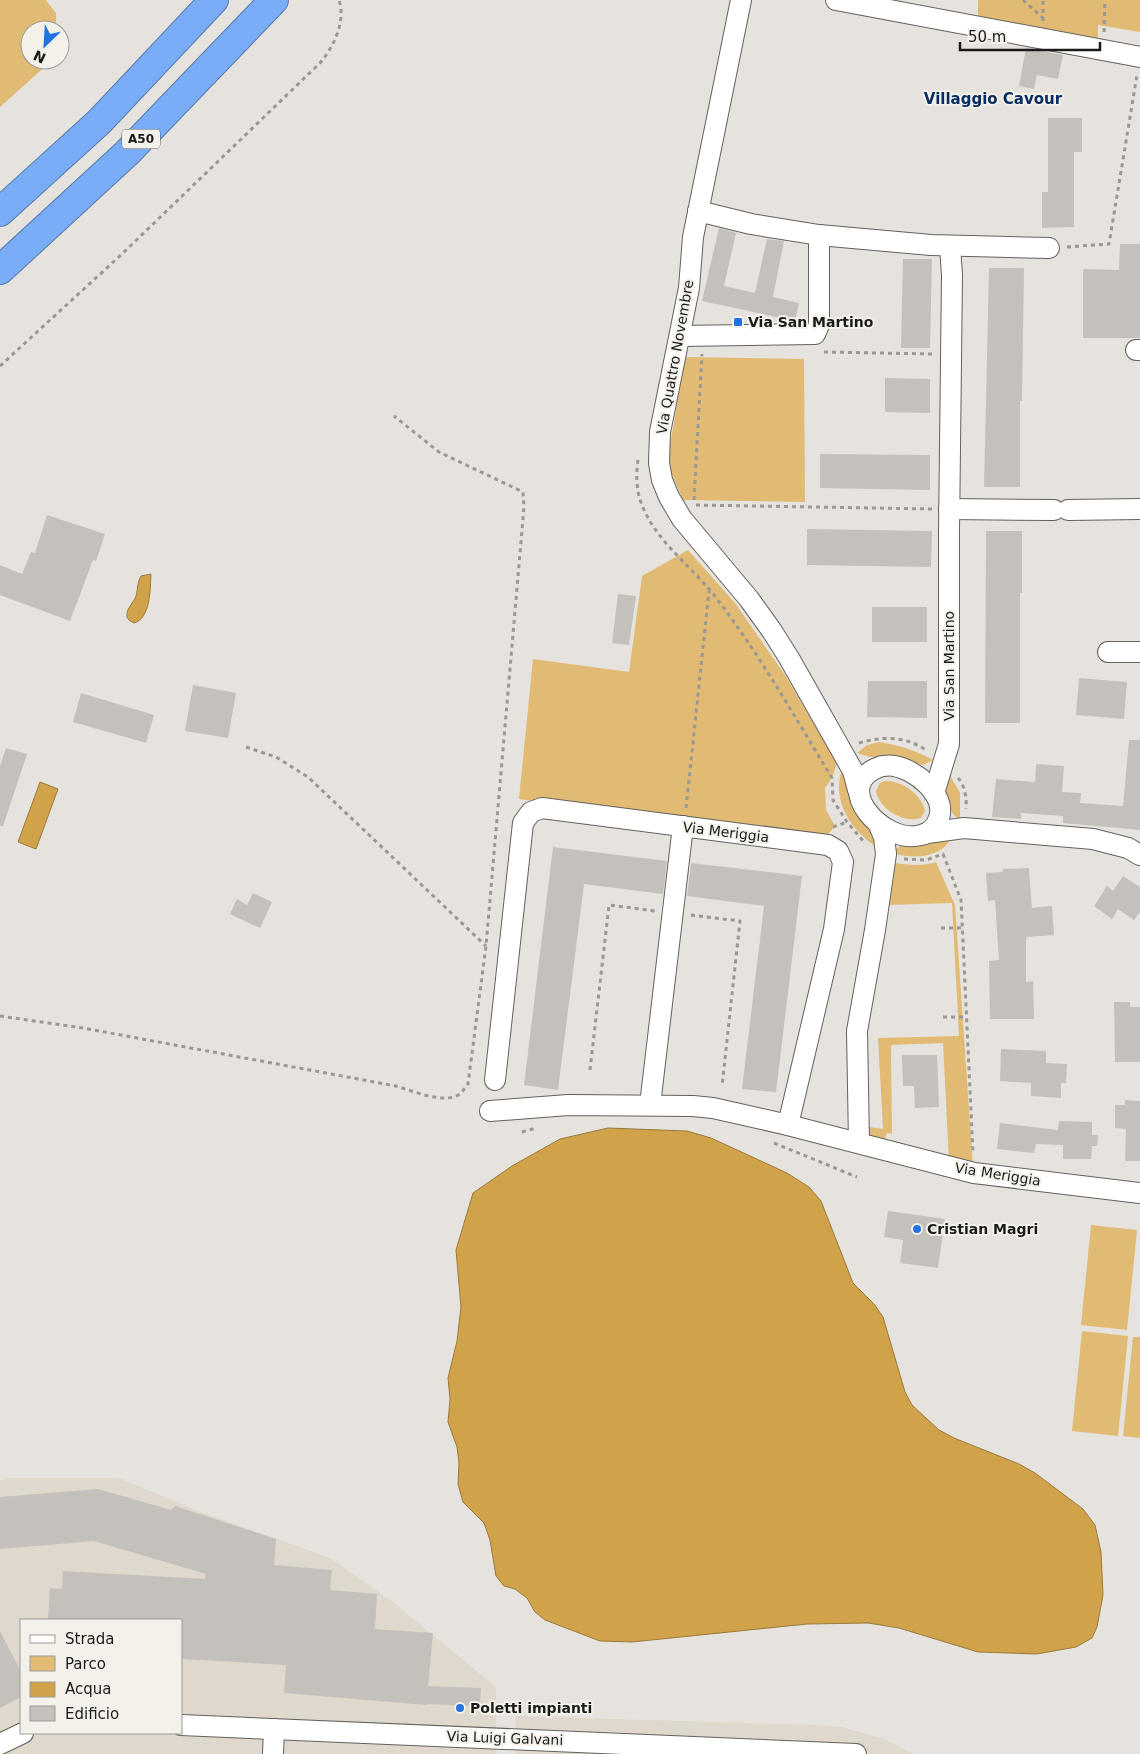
<svg xmlns="http://www.w3.org/2000/svg" width="1140" height="1754" viewBox="0 0 1140 1754" font-family="'DejaVu Sans',sans-serif">
<style>
.built{fill:#dfd8cc;fill-rule:evenodd}
.green{fill:#e1bb74}
.water{fill:#d0a34b;stroke:#9a7a3c}
.building{fill:#c4c1bc}
.lines{fill:none;stroke-linecap:round;stroke-linejoin:round}
.minor-casing{stroke:#64615d;stroke-width:22}
.highway-casing{stroke:#597aa9;stroke-width:30}
.path{stroke:#9a9894;stroke-width:3;stroke-dasharray:4 4;stroke-linecap:butt}
.minor{stroke:#fff;stroke-width:20}
.highway{stroke:#7aadf7;stroke-width:28}
.poi-dot{fill:#2473de;stroke:#f4f1eb;stroke-width:2}
.labels{text-anchor:middle;stroke-width:4;stroke-linejoin:round;paint-order:stroke}
.shield{fill:#f4f1eb;stroke:#5d5b58;stroke-width:1}
.shield-label{font-size:12px;font-weight:bold;fill:#1c1b19}
.poi-label{font-size:14px;font-weight:bold;fill:#1c1b19;stroke:#f4f1eb;text-anchor:start}
.street-label{font-size:14px;fill:#1c1b19;stroke:#f4f1eb}
.neighbourhood-label{font-size:15px;font-weight:bold;fill:#072d60;stroke:#f4f1eb}
</style>
<rect width="100%" height="100%" fill="#e6e3de"/>
<g class="built">
<path d="M6 1478H119L198 1511 330 1558 394 1603 496 1687V1754H0V1481ZM21 1620H181V1733H21Z"/>
<path d="M516 1716 816 1725 842 1727 884 1739 913 1754H515Z"/>
</g>
<g class="green">
<path d="M0 0H46L56 13V30H30V60H50L49 63 0 107Z"/>
<path d="M978 0H1140V32L1098 25V39L978 16Z"/>
<path d="M685 357 804 359 805 502 683 500 670 470V445Z"/>
<path d="M688 550 735 603 785 675 837 763 832 778 825 788 826 810 835 826 825 838 519 799 533 659 629 672 642 576Z"/>
<path d="M879 742C899 745 915 750 933 760L923 765 888 756 870 757 857 753 867 745Z"/>
<path d="M842 770C852 790 874 825 875 846 851 830 831 800 842 770Z"/>
<path d="M948 772 960 793V820C944 809 944 789 948 772Z"/>
<path d="M885 781C903 781 921 794 925 811L921 818C904 824 879 809 876 791L880 783Z"/>
<path d="M951 839C939 859 912 859 892 853L897 848 903 844Z"/>
<path d="M891 862C907 865 920 867 936 862L955 905 973 1167 949 1162 943 1043 891 1045 892 1134 887 1133 882 1146 869 1136V1127L883 1129 878 1038 959 1036 952 903 888 905Z"/>
<path d="M1091 1225 1137 1230 1127 1330 1081 1325Z"/>
<path d="M1082 1331 1128 1336 1118 1436 1072 1431Z"/>
<path d="M1133 1337H1140V1438L1123 1436Z"/>
</g>
<g class="water">
<path d="M151 574C150 589 151 618 134 623 130 621 126 619 127 614 127 608 134 602 136 596 138 589 137 583 141 576Z"/>
<path d="M40 782 58 789 36 849 18 842Z"/>
<path d="M608 1128 687 1131 711 1138 787 1173 809 1187 821 1201 853 1283 874 1304 883 1317 905 1392 912 1405 939 1430 954 1438 1019 1464 1035 1473 1083 1509 1095 1525 1101 1552 1103 1595 1097 1627 1092 1638 1076 1647 1037 1654 978 1652 899 1628 868 1623 807 1624 632 1642 600 1641 545 1620 535 1612 527 1598 515 1589 504 1586 496 1576 490 1540 484 1523 463 1502 458 1484 459 1462 457 1447 448 1422 450 1399 448 1378 457 1341 461 1307 456 1250 473 1193 512 1166 560 1139Z"/>
</g>
<g class="building">
<path d="M1026 48 1063 55 1058 79 1037 75 1034 89 1019 86Z"/>
<path d="M1048 118H1082V152H1074V227L1042 228V192H1048Z"/>
<path d="M719 228 736 233 724 286 755 293 767 239 784 241 773 297 799 303 795 321 702 301Z"/>
<path d="M1120 244H1140V338H1083V269L1119 270Z"/>
<path d="M903 259H932L930 348H901Z"/>
<path d="M989 268H1024L1022 401H1020V487H984Z"/>
<path d="M885 378 930 379V413L885 412Z"/>
<path d="M820 454 930 455V490L820 488Z"/>
<path d="M47 515 105 534 96 561 93 560 70 621 0 595V565L22 574 31 552 35 553Z"/>
<path d="M807 529 932 531 931 567 807 565Z"/>
<path d="M986 531H1022V593H1020V723H985Z"/>
<path d="M618 594 636 596 629 645 612 643Z"/>
<rect x="872" y="607" width="55" height="35"/>
<path d="M1079 678 1127 682 1124 719 1076 715Z"/>
<path d="M868 681H927V718L867 717Z"/>
<path d="M193 685 236 693 228 738 185 731Z"/>
<path d="M81 693 154 715 146 743 73 722Z"/>
<path d="M1129 740H1140V830L1063 823V816L1021 813V819L992 817 996 779 1035 782 1036 764 1064 766 1062 792 1081 793 1080 803 1123 806Z"/>
<path d="M6 748 27 754 3 826H0V766Z"/>
<path d="M553 847 667 861 663 894 584 884 558 1090 524 1085Z"/>
<path d="M691 863 802 876 776 1092 742 1089 764 906 687 896Z"/>
<path d="M1029 868 1032 908 1052 906 1054 935 1026 937V982L1033 981 1034 1019H990L989 961 999 960 995 900 988 901 986 873 1003 872 1002 869Z"/>
<path d="M1123 876 1140 887V912L1134 920 1118 909 1112 919 1094 906 1107 886 1113 891Z"/>
<path d="M253 893 272 902 260 928 230 914 237 899 247 905Z"/>
<path d="M1114 1002H1130V1007H1140V1062H1115Z"/>
<path d="M1001 1049 1046 1051V1063L1067 1064 1066 1083H1061V1098L1031 1096V1083L1000 1081Z"/>
<path d="M902 1055H937L939 1107 915 1108 914 1086H903Z"/>
<path d="M1125 1100 1140 1101V1161H1125L1126 1129 1115 1128V1105H1125Z"/>
<path d="M1059 1121 1092 1122V1135H1098L1097 1146H1092L1091 1159H1063V1145L1036 1144 1034 1153 997 1149 1000 1123 1058 1130Z"/>
<path d="M888 1211 945 1219 938 1268 900 1263 903 1240 884 1237Z"/>
<path d="M98 1489 171 1510 175 1506 276 1539 274 1565 332 1570 330 1590 377 1594 375 1629 433 1633 428 1686 481 1688 480 1706 427 1704V1705L284 1693 286 1665 181 1659V1620H48L50 1588 62 1589 63 1571 205 1579 206 1574 94 1541 0 1549V1497Z"/>
<path d="M0 1631 21 1672V1697L0 1708Z"/>
</g>
<g class="lines">
<g class="minor-casing">
<g id="minor">
<path d="M741 0 693 237 689 288 660 432 659 463 662 480 669 497 682 519 749 599 772 631 789 658 853 771 858 790"/>
<path d="M836 0 1140 57"/>
<path d="M698 211 751 224 819 235 931 245 1049 248"/>
<path d="M680 336 815 334 819 325V235"/>
<path d="M1136 350H1140"/>
<path d="M949 509 1054 510"/>
<path d="M1068 510 1140 509"/>
<path d="M1108 652H1140"/>
<path d="M882 766C886 766 890 765 894 766 914 769 947 794 939 818 936 827 931 833 921 835 884 846 827 784 882 766Z"/>
<path d="M934 793 949 744V533L952 275 950 246"/>
<path d="M927 833 964 828 1093 839 1128 848 1140 855"/>
<path d="M495 1080 523 823 531 812 542 808 828 845 838 851 843 862 834 929 788 1125 974 1173 1140 1193"/>
<path d="M650 1105 683 826"/>
<path d="M490 1111 568 1105 693 1106 713 1108 788 1125"/>
<path d="M859 1143 857 1031 875 930 886 854 884 837 878 823"/>
<path d="M181 1725 856 1754"/>
<path d="M0 1744 23 1733"/>
<path d="M273 1754 274 1729"/>
</g>
</g>
<g class="highway-casing">
<g id="highway">
<path d="M0 212 99 122 214 0"/>
<path d="M0 270 127 153 274 0"/>
</g>
</g>
<g class="path">
<path d="M1023 0 1043 18"/>
<path d="M1043 21V0"/>
<path d="M1104 32 1105 0"/>
<path d="M1067 247 1109 244 1137 75"/>
<path d="M824 352 933 354"/>
<path d="M0 366 122 254 320 63C334 46 346 22 339 0"/>
<path d="M638 460C636 475 636 491 642 505 655 539 687 563 710 590 756 648 793 714 832 778L833 800 847 822 864 842"/>
<path d="M694 500 702 354"/>
<path d="M696 505 932 509"/>
<path d="M859 743C882 736 907 736 927 751"/>
<path d="M246 747 276 757 308 777 486 946"/>
<path d="M958 778C965 785 967 800 966 809"/>
<path d="M686 808 709 591"/>
<path d="M833 827 847 822"/>
<path d="M904 859 926 860 943 854 961 900 973 1153"/>
<path d="M691 915 740 921 722 1086"/>
<path d="M941 928H962"/>
<path d="M0 1016 83 1028 396 1086C413 1091 445 1105 460 1094 463 1092 465 1087 468 1084L486 946 524 507 523 492 439 452 394 416"/>
<path d="M943 1017H966"/>
<path d="M590 1070 609 905 655 911"/>
<path d="M522 1132 536 1128"/>
<path d="M774 1143 857 1177"/>
</g>
<use href="#minor" class="minor"/>
<use href="#highway" class="highway"/>
</g>
<g class="poi-dot">
<rect x="733" y="317" width="10" height="10" rx="2.5"/>
<circle cx="917" cy="1229" r="5"/>
<circle cx="460" cy="1708" r="5"/>
</g>
<g class="labels">
<rect class="shield" x="122" y="129.5" width="38" height="19" rx="4"/>
<g class="shield-label">
<text x="141" y="143">A50</text>
</g>
<g class="poi-label">
<text x="748" y="327">Via San Martino</text>
<text x="927" y="1234">Cristian Magri</text>
<text x="470" y="1713">Poletti impianti</text>
</g>
<g class="street-label">
<text transform="translate(675 357) rotate(-80)" y="5">Via Quattro Novembre</text>
<text transform="translate(949 666) rotate(-90)" y="5">Via San Martino</text>
<text transform="translate(726 832) rotate(7)" y="5">Via Meriggia</text>
<text transform="translate(998 1174) rotate(9)" y="5">Via Meriggia</text>
<text transform="translate(505 1738) rotate(2)" y="5">Via Luigi Galvani</text>
</g>
<g class="neighbourhood-label">
<text x="993" y="104">Villaggio Cavour</text>
</g>
</g>
<rect x="20" y="1619" width="162" height="115" fill="#f4f1eb" stroke="#9e9b97"/>
<rect x="30" y="1635" width="25" height="8" fill="#ffffff" stroke="#9e9b97"/>
<text x="65" y="1644" font-size="15" fill="#1c1b19">Strada</text>
<rect x="30" y="1656" width="25" height="15" fill="#e1bb74" stroke="#9e9b97"/>
<text x="65" y="1669" font-size="15" fill="#1c1b19">Parco</text>
<rect x="30" y="1682" width="25" height="15" fill="#d0a34b" stroke="#9e9b97"/>
<text x="65" y="1694" font-size="15" fill="#1c1b19">Acqua</text>
<rect x="30" y="1706" width="25" height="15" fill="#c4c1bc" stroke="#9e9b97"/>
<text x="65" y="1719" font-size="15" fill="#1c1b19">Edificio</text>
<g transform="translate(45 45) rotate(205)"><circle r="24" fill="#f4f1eb" stroke="#9e9b97"/>
<path d="M0-4L9 19L0 12L-9 19Z" fill="#2473de"/>
<text y="-8" font-size="14" font-weight="bold" text-anchor="middle" fill="#1c1b19">N</text>
</g>
<path d="M960 42v8h140v-8" fill="none" stroke="#1c1b19" stroke-width="2.5"/>
<text x="968" y="42" font-size="15" fill="#1c1b19" stroke="#f4f1eb" stroke-width="4" paint-order="stroke">50 m</text>
</svg>
